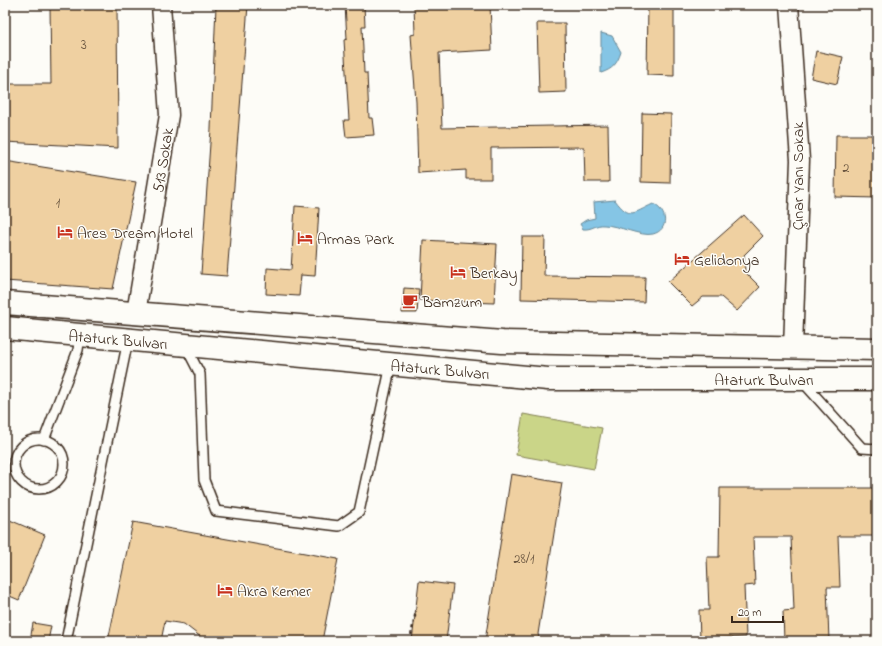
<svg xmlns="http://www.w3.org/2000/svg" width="882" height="646" viewBox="0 0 882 646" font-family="'Indie Flower',sans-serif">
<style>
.green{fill:#cad588;stroke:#828053}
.water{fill:#85c5e5;stroke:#678795}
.building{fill:#efd0a1;stroke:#3b2a1e}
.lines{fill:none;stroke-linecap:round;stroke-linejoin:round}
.lane-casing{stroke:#3b2a1e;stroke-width:12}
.street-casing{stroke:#3b2a1e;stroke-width:21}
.secondary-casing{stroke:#3b2a1e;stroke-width:25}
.path{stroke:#3b2a1e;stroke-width:2.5;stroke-dasharray:3 3;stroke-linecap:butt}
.lane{stroke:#fdfcf7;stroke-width:9}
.street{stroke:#fdfcf7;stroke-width:18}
.secondary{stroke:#fdfcf7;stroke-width:22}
.labels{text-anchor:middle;stroke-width:3;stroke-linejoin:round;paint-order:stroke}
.number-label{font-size:14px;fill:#68543f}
.street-label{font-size:16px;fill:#3b2a1e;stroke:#fdfcf7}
.poi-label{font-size:16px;fill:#3b2a1e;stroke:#fdfcf7;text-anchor:start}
</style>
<rect width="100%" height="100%" fill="#fdfcf7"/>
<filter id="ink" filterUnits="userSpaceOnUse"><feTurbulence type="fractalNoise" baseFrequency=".025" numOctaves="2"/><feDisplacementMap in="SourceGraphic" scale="8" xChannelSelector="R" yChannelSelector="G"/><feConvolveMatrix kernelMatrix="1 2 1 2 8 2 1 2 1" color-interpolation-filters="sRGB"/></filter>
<g filter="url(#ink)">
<path class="green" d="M523 414 602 428 594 469 516 455Z"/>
<g class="water">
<path d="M601 33 612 36 621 52C617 64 613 69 601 73Z"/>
<path d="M615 200C630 220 633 213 653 204 668 211 669 230 653 234 641 237 618 225 604 225 596 224 592 230 583 229L580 224 586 220 595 218 594 202Z"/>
</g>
<g class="building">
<path d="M50 5H117L118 148 5 142V84H51Z"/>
<path d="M216 5H248L227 276 201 274 211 129Z"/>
<path d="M345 5H364L365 26H362L364 73H367L369 118H372L374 135 346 137 344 120H349L344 40 347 39Z"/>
<path d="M414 5H490L492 50 439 53 442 128 608 125 609 182H585L584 147 491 148V179H466V170L418 173 416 102 411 35 415 34Z"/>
<path d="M648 5H674V76L647 75Z"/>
<path d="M537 23H565L566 92 539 93Z"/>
<path d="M816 51 843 57 837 84 811 78Z"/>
<path d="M642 113 671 114 670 183 641 182Z"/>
<path d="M836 135H877V198L835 197Z"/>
<path d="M5 161 136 182 113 289 5 281Z"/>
<path d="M295 206 319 208 315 276 301 275 299 296 266 294 267 268 291 270Z"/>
<path d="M744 215 763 236 744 255 745 272 760 287 737 311 721 297H703L692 306 668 282Z"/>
<path d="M522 237H545L544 276 645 277 644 302 521 299Z"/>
<path d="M423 240 497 244 494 303 420 300Z"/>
<path d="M404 288 419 289 417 313H402Z"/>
<path d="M511 474 562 483 538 634 540 641H485Z"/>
<path d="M720 488H877V536H838L840 587H827L829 641H784L783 611 794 610 791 537H753L755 585 744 586 746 637 700 639 699 610H709L707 557H719Z"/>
<path d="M5 518 45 535 19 600 5 594Z"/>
<path d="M133 522 338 559 322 641H206L184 624 165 621 161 641H108Z"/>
<path d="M419 581 453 585 446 641H412Z"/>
<path d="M33 623 51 626 48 641H30Z"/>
</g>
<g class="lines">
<g class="lane-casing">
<g id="lane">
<path d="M186 347 200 374 204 480 216 511 339 526 359 512 389 374 393 365"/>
<path d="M802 381 862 448 877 449"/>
<circle cx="39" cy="464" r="25"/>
<path d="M44 440 78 350 80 336"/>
<path d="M66 641 128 340"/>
</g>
</g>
<g class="street-casing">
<g id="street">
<path d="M789 5 800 160 793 347"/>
<path d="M136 313 169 115 161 5"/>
</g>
</g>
<g class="secondary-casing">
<g id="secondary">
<path d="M5 303 502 342 877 349"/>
<path d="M5 328 548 379H877"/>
</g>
</g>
<path class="path" d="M410 641 416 611"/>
<use href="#lane" class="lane"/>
<use href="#street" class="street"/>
<use href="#secondary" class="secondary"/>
</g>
</g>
<defs>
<g id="hotel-bare" transform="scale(1.2)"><path d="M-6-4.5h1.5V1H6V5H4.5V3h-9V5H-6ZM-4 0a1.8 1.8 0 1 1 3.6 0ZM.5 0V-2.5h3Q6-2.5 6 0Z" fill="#c8321e" stroke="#fdfcf7" stroke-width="2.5" paint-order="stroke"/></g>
<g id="cafe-bare" transform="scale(1.2)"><path d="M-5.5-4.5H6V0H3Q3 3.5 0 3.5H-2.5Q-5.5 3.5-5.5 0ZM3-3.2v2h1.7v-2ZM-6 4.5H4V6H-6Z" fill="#c8321e" stroke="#fdfcf7" stroke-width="2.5" paint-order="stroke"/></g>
</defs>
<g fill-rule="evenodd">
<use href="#hotel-bare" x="65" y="232"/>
<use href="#hotel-bare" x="305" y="238"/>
<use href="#hotel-bare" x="682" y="259"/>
<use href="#hotel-bare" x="458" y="272"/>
<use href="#cafe-bare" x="410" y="301"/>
<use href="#hotel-bare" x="225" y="590"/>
</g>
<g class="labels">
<g class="number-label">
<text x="84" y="49">3</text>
<text x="846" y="172">2</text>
<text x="58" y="207">1</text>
<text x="524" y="563">28/1</text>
</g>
<g class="street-label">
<text transform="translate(162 160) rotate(-81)" y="6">513 Sokak</text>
<text transform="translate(797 176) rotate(-90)" y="6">Çınar Yanı Sokak</text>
<text transform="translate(118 339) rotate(5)" y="6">Ataturk Bulvarı</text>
<text transform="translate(440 369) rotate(5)" y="6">Ataturk Bulvarı</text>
<text x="764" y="385">Ataturk Bulvarı</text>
</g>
<g class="poi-label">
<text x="77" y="238">Ares Dream Hotel</text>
<text x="317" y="244">Armas Park</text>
<text x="694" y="265">Gelidonya</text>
<text x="470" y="278">Berkay</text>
<text x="422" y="307">Bamzum</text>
<text x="237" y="596">Akra Kemer</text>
</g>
</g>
<rect width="882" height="646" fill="none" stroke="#fdfcf7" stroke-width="20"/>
<rect x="10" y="10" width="862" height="626" fill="none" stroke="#3b2a1e" stroke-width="1.5" filter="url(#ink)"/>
<path d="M732 616v6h51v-6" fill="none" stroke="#3b2a1e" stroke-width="2"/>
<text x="738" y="616" font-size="12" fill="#3b2a1e" stroke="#fdfcf7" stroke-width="3" paint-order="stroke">20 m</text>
</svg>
